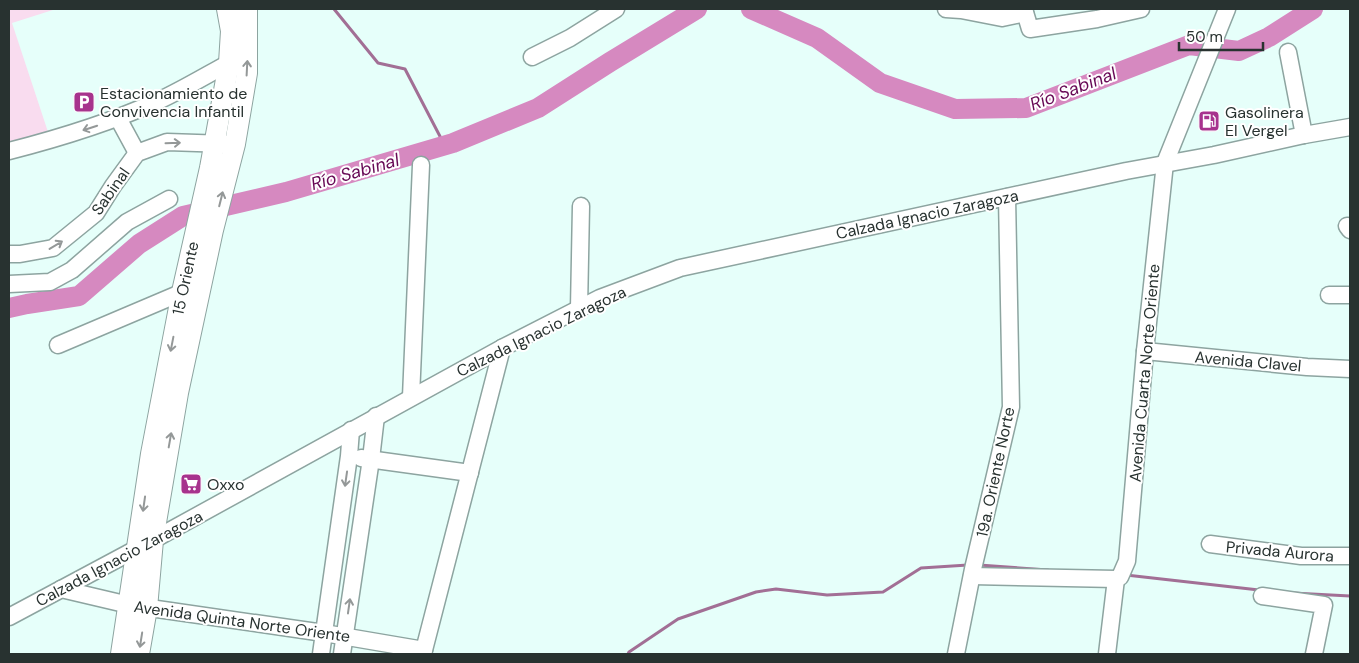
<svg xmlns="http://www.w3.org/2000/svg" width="1359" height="663" viewBox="0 0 1359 663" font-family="'DM Sans',sans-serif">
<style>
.green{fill:#f9dcef}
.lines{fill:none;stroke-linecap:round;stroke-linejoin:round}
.stream{stroke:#a26f95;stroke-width:3}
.river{stroke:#d689c0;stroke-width:20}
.minor-casing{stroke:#8da4a0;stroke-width:19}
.major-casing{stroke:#8da4a0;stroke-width:22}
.minor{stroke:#fff;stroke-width:16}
.major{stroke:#fff;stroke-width:20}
.oneway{stroke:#949898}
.labels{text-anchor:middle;stroke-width:4;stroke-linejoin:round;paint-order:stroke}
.poi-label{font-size:16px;fill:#283230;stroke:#fff;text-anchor:start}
.street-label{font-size:16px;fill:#283230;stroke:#fff}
.water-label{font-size:18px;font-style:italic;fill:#670955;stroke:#fff}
</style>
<rect width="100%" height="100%" fill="#e6fffa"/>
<path class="green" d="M9 9H56L12 23 49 135 9 144Z"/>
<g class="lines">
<g class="stream">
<path d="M334 9 378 63 405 69 445 146"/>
<path d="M979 565 1048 570"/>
<path d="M1126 575 1259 590"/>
<path d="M1293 593 1350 596"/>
<path d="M628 654 629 652 678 619 756 592 776 589 827 595 883 592 921 568 968 565"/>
</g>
<g class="river">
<path d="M751 9 817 38 880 83 955 109 1026 108 1189 45 1239 51 1269 37 1313 9"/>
<path d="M9 308 27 304 79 296 139 244 183 216 286 192 453 143 538 108 610 62 697 9"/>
</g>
<g class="minor-casing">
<g id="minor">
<path d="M946 9 961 10 1002 18 1025 13"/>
<path d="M1024 9 1030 29 1097 19 1141 9"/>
<path d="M1288 52 1304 135"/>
<path d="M532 57 570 38 616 9"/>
<path d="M118 118 137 153"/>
<path d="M9 151C60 138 109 123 158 101 182 90 205 76 229 63"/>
<path d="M1347 226 1350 230"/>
<path d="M9 254H20L53 248 96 213 113 186 137 153 167 142 227 144"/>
<path d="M9 284 50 282 72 270 127 222 169 199"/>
<path d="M1329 295H1350"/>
<path d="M579 309 581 206"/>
<path d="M58 345 190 289"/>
<path d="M1145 351 1307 367 1350 369"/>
<path d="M411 397 421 165"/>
<path d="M361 458 470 473"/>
<path d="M1210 544 1301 556H1350"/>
<path d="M972 576 1116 579"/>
<path d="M1116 579 1120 577 1127 561 1145 351 1165 163 1227 9"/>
<path d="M61 589 129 605 324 633 424 650"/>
<path d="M1262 596 1324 605 1314 654"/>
<path d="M9 617 153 540 502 348 600 298 680 268 1126 171 1214 155 1304 135 1350 127"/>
<path d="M321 654 349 456 351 430"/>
<path d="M342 654 371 459 376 416"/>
<path d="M423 654 502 348"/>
<path d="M956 654 973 569 1011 407 1007 197"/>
<path d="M1107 654 1116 579"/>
</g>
</g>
<g class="major-casing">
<g id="major">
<path d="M121 654 151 454 182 292 210 168 229 63 231 31 227 9"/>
<path d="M139 654 147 608 153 540 178 393 213 230 235 144 247 73V9"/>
</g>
</g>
<use href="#minor" class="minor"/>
<use href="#major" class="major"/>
</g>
<defs><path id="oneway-shaft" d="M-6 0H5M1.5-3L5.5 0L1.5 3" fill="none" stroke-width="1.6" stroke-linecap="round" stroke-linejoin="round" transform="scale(1.25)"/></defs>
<g class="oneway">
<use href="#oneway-shaft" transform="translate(247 68) rotate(-87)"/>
<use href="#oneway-shaft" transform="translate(90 128) rotate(162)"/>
<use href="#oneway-shaft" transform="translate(173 143) rotate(-2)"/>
<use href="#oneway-shaft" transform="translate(221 199) rotate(-76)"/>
<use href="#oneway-shaft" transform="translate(56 245) rotate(-31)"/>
<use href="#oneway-shaft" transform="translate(172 344) rotate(101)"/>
<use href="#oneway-shaft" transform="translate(170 440) rotate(-80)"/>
<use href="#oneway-shaft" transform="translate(346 479) rotate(98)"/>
<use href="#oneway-shaft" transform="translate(144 504) rotate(98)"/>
<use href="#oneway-shaft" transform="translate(349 606) rotate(-82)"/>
<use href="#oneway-shaft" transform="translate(141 640) rotate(99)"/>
</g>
<defs>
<g id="parking-square" transform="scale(1.125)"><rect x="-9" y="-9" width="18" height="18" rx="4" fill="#a7338d" stroke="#fff"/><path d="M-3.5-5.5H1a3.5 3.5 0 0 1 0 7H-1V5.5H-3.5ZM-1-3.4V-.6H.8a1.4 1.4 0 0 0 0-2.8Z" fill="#fff"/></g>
<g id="fuel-square" transform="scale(1.125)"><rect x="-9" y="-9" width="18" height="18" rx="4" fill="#a7338d" stroke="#fff"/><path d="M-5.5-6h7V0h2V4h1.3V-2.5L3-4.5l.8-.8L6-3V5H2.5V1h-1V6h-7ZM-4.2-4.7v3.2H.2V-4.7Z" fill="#fff"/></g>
<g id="supermarket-square" transform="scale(1.125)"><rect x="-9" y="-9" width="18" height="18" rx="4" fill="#a7338d" stroke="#fff"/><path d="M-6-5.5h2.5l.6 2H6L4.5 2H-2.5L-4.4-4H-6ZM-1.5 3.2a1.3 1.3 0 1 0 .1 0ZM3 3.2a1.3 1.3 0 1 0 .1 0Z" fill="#fff"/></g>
</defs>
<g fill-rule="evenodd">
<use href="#parking-square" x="84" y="102"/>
<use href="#fuel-square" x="1209" y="121"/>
<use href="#supermarket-square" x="191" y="484"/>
</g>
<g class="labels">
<g class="poi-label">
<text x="100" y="99">Estacionamiento de<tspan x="100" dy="18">Convivencia Infantil</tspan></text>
<text x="1225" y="118">Gasolinera<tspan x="1225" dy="18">El Vergel</tspan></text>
<text x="207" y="490">Oxxo</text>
</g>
<g class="street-label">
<text transform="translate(110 191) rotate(-55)" y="6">Sabinal</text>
<text transform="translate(927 214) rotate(-12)" y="6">Calzada Ignacio Zaragoza</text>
<text transform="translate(185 278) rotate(-78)" y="6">15 Oriente</text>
<text transform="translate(541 331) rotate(-26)" y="6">Calzada Ignacio Zaragoza</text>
<text transform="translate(1248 361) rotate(5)" y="6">Avenida Clavel</text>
<text transform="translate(1144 373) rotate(-85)" y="6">Avenida Cuarta Norte Oriente</text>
<text transform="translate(995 472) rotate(-78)" y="6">19a. Oriente Norte</text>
<text transform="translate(1280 551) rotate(5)" y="6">Privada Aurora</text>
<text transform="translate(119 558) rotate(-28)" y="6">Calzada Ignacio Zaragoza</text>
<text transform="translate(242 621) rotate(8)" y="6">Avenida Quinta Norte Oriente</text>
</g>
<g class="water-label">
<text transform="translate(1073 89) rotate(-21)" y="6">Río Sabinal</text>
<text transform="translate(355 172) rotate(-16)" y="6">Río Sabinal</text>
</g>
</g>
<rect width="1359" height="663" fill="none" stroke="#283230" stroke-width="20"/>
<path d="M1179 42v8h84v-8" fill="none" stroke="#283230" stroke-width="2.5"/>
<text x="1186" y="42" font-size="15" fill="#283230" stroke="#ffffff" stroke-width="4" paint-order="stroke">50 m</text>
</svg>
